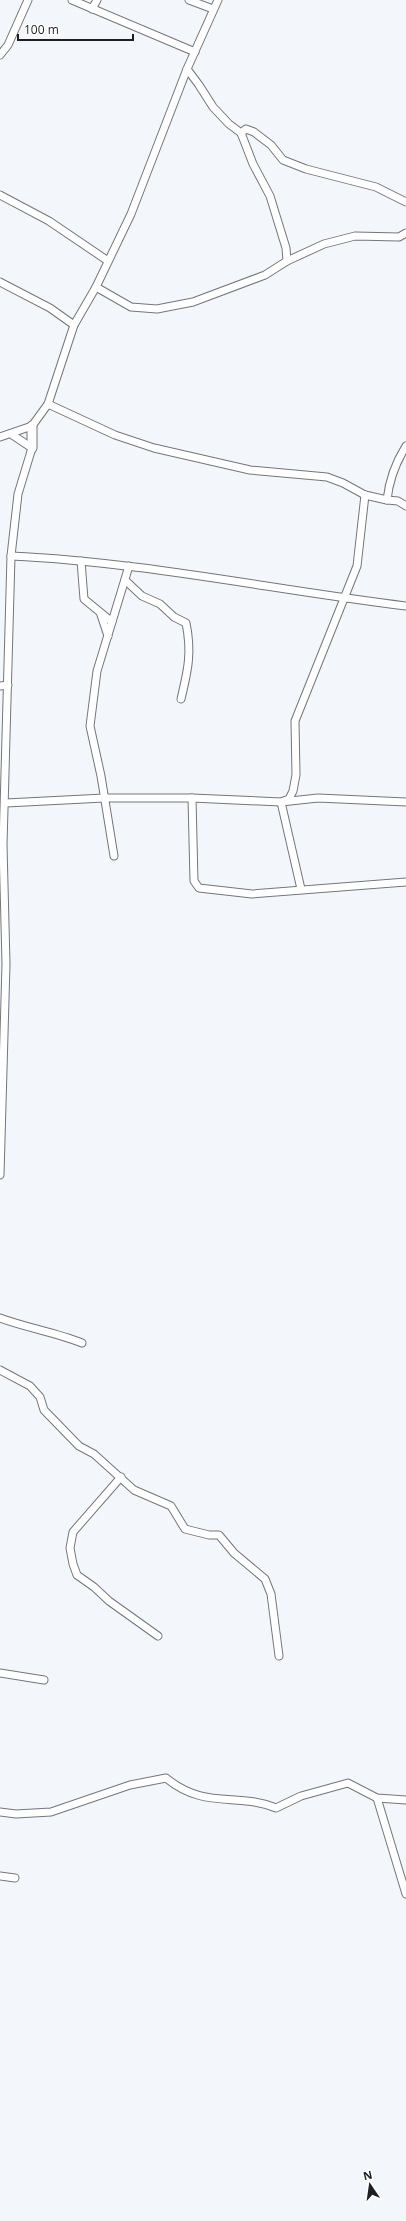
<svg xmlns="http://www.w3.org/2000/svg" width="406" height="2221" viewBox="0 0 406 2221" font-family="'Open Sans',sans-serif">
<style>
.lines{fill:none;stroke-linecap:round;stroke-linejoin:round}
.minor-casing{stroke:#73767a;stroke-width:9}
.tertiary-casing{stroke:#73767a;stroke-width:11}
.minor{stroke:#fff;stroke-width:7}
.tertiary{stroke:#fff;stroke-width:9}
</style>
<rect width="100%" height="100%" fill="#f3f6fb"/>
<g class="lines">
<g class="minor-casing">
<g id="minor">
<path d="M72 0 195 52"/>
<path d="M189 0 213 9"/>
<path d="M92 9 97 0"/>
<path d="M0 55 8 45 28 0"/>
<path d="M187 69 199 85 213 107 229 124 241 133 253 164 270 196 286 248 287 261"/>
<path d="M241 133 246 129 254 132 271 145 283 160 306 169 376 187 406 202"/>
<path d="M0 195 49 221 108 261"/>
<path d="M0 282 50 308 74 325"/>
<path d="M96 287 131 307 157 309 193 302 265 275 287 261 324 244 355 236 399 237 406 233"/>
<path d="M48 404 115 435 154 448 250 470 327 477 343 483 365 495 387 500 398 501 406 506"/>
<path d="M0 437 32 426 48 404 74 325 96 287 131 214 187 69 218 0"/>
<path d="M387 500C389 481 396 462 406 446"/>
<path d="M11 556C144 562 274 590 406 606"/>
<path d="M81 561 84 599 112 622"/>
<path d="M125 580 142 596 160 604 174 617 186 623C192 652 188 670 181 699"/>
<path d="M101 615 108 636"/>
<path d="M0 686 8 685"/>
<path d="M192 798 194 881 199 888 252 894 406 882"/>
<path d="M6 803 104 798H192L281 802 318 798 406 802"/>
<path d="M114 856 101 776 90 726 97 671 129 566"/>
<path d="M301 889 281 802 289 799 293 791 296 775 295 721 357 566 365 495"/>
<path d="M0 1175 6 964 3 845 11 556 18 494 32 448 11 434"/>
<path d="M0 1318C27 1328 55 1332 82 1343"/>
<path d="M0 1370 30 1386 40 1397 44 1410 79 1446 94 1454 134 1490 171 1506 185 1529 209 1535H219L234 1553 265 1579 271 1594 279 1656"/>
<path d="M121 1477 73 1532 70 1548 73 1564 77 1575 94 1587 109 1601 158 1636"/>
<path d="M0 1673 44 1680"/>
<path d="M377 1798 406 1894"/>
<path d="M0 1812 16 1814 51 1812 130 1785 166 1778C205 1810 237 1792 276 1808L301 1796 348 1783 377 1798 406 1800"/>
<path d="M0 1876 15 1878"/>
</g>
</g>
<g class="tertiary-casing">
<path id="tertiary" d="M32 426V448"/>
</g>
<use href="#minor" class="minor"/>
<use href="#tertiary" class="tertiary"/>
</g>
<g transform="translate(370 2185) rotate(347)" stroke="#ffffff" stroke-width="3" paint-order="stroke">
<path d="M0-3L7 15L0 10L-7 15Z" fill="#1e1f20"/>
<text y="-6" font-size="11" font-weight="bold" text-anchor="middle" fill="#1e1f20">N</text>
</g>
<path d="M18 34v6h115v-6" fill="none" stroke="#1e1f20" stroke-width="2"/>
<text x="24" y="34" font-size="12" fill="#1e1f20" stroke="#ffffff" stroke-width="3" paint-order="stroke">100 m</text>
</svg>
